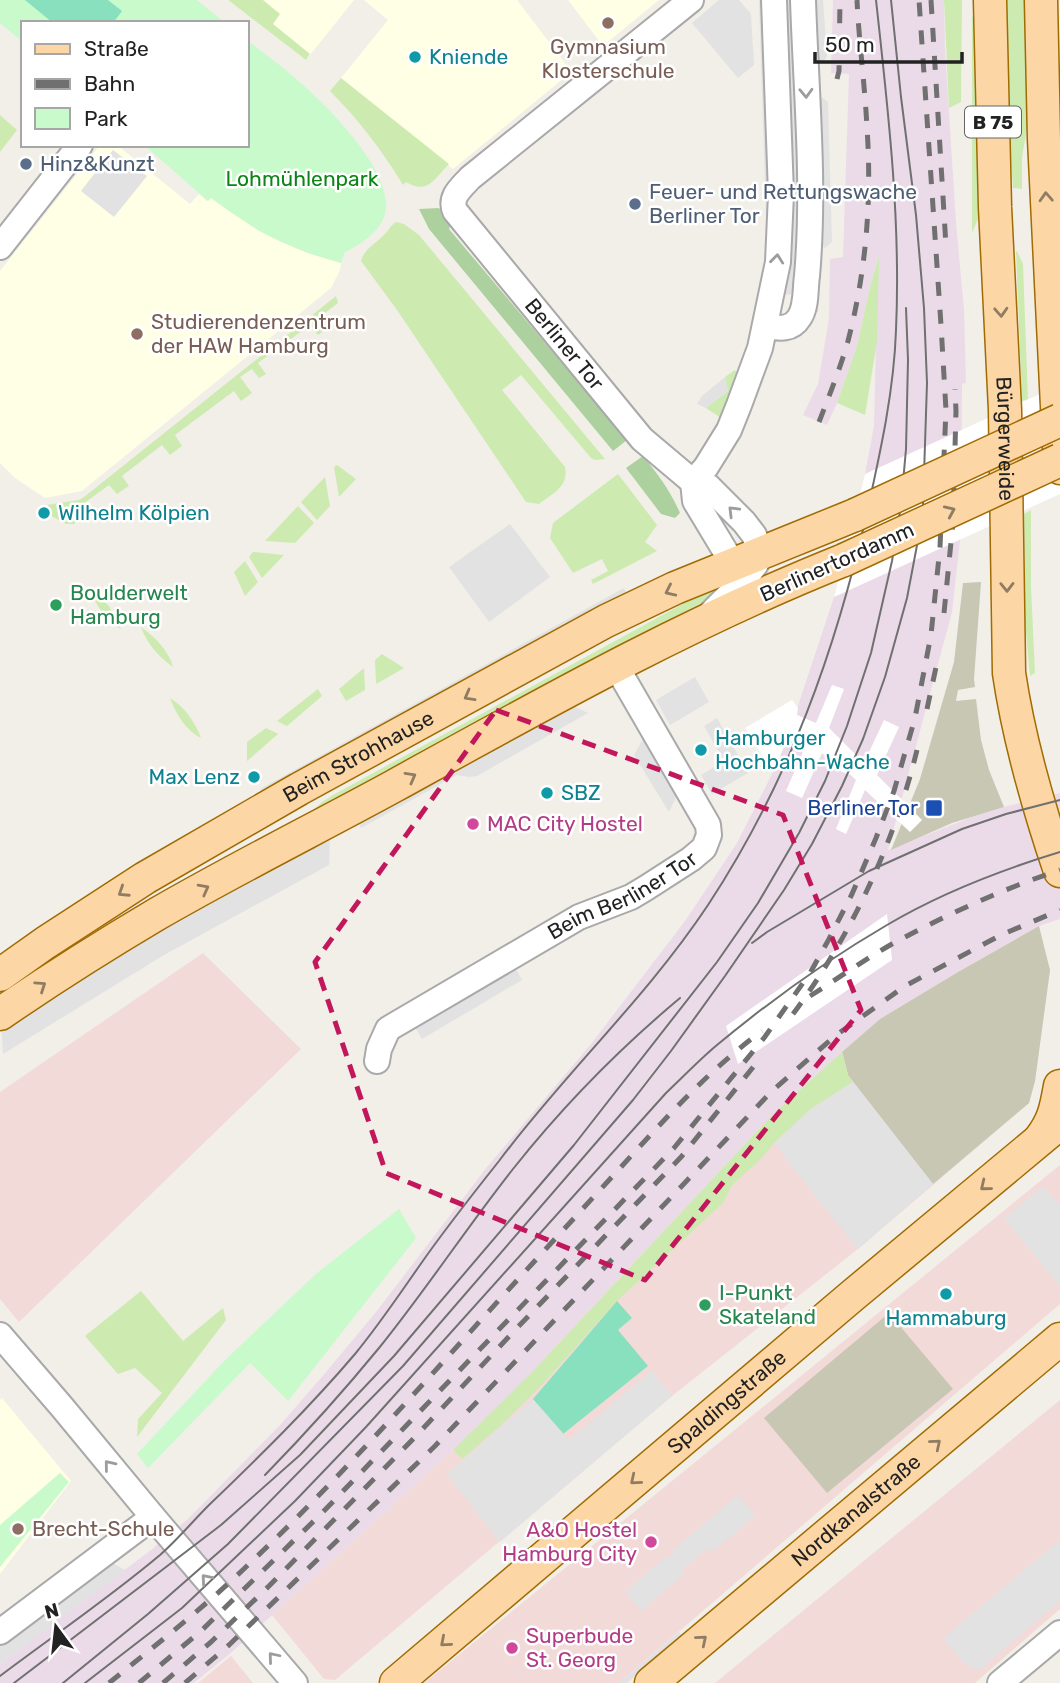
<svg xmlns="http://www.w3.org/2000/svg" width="1060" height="1683" viewBox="0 0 1060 1683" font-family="Rubik,sans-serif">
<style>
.commercial{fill:#f2dad9}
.industrial{fill:#ebdbe8}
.education{fill:#ffffe5}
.construction{fill:#c7c7b4}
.grass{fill:#cdebb0}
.forest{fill:#add19e}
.park{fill:#c8facc}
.pitch{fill:#88e0be}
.parking{fill:#e2e2e2}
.pier{fill:#fff}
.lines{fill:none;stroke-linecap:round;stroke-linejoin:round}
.minor-casing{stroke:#a9a9a9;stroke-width:28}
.major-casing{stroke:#a06b00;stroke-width:35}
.minor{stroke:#fff;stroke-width:24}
.major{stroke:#fcd6a4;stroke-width:32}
.tram{stroke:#707070;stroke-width:2}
.rail{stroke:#707070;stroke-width:5;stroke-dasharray:14 14;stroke-linecap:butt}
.major-bridge-casing{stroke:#a06b00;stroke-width:35;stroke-linecap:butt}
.major-bridge{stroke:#fcd6a4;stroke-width:32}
.oneway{stroke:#9c9c9c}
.oneway2{stroke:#8f7c63}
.marked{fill:none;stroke:#c2185b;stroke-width:5;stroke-dasharray:14 9;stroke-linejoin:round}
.education-dot{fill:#8d6e63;stroke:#fff;stroke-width:2.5}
.culture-dot{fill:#0f9aa8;stroke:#fff;stroke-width:2.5}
.service-dot{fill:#5c6f8a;stroke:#fff;stroke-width:2.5}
.leisure-dot{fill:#2e9e5b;stroke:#fff;stroke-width:2.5}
.transit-dot{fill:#1a4fb4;stroke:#fff;stroke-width:2.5}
.hotel-dot{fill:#d1479c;stroke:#fff;stroke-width:2.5}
.labels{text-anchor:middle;stroke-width:5;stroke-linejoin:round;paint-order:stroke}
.shield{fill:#fff;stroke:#646464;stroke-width:2}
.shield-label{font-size:19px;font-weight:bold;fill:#222}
.education-label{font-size:21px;fill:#785e54;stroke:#fff;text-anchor:start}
.culture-label{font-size:21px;fill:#0d838f;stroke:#fff;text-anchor:start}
.service-label{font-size:21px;fill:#4e5e75;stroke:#fff;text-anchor:start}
.park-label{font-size:21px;fill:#0c8416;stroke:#fff}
.street-label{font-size:21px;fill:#222;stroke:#fff}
.leisure-label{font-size:21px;fill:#27864d;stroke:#fff;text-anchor:start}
.transit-label{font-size:21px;fill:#164399;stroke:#fff;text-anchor:end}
.hotel-label{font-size:21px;fill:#b23c85;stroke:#fff;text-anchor:start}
</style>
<rect width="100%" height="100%" fill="#f2efe9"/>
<g class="commercial">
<path d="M203 953 301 1049 19 1322 0 1299V1092Z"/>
<path d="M1050 970 1035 1081 1029 1103 858 1249 672 1396 335 1680 324 1679 272 1615 453 1450 533 1371 777 1111Z"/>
<path d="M1060 1165V1304L619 1683H424Z"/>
<path d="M1060 1400V1609L975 1683H715Z"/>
<path d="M231 1656 253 1683H198Z"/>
</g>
<path class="industrial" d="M833 0H944L945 49 956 223 964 310 966 383 962 384 961 532 952 612 888 850 972 817 1004 807 1060 793V919L1039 926 958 972 880 1019 842 1052 776 1111 533 1371 453 1450 233 1651 194 1683H0V1664L151 1550 188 1519 281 1424 326 1372 376 1312 487 1167 591 1044 685 921 737 843 776 766 787 739 834 597 865 474 874 426 878 259 871 283 857 346 837 403 827 425 803 415 818 384 829 318 830 259 843 257 849 74 831 73Z"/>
<g class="education">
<path d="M228 0H354L306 60Z"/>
<path d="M364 0H517L565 63 564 78 453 169 341 78 388 20Z"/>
<path d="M568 0H659L603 46Z"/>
<path d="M100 145H117L190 204 199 194 207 201 211 198 259 231 307 253 341 263 340 270 331 288 82 491 45 498 15 478 0 463V271Z"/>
<path d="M2 1398 71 1481 0 1574V1400Z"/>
</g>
<g class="construction">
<path d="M981 582 974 679 975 687 958 690 956 701 976 699 981 740 989 770 1004 807 952 823 891 850 920 779 954 662 963 583Z"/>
<path d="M1039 926 1050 970 1035 1081 1029 1103 933 1184 848 1075 842 1052 880 1019 958 972Z"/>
<path d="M889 1313 953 1389 827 1493 764 1418Z"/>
</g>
<g class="grass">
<path d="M228 0H263L280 14 273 24 310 54 306 60Z"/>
<path d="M944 0H962L961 102 949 108Z"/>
<path d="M1006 0H1024L1030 111 1022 157V189L1013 188 1008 116Z"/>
<path d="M975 16 983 207 972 233V17Z"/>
<path d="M341 78 449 164C434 179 428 195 406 182L403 185C382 150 358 119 330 91Z"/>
<path d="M0 115 17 130 0 152Z"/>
<path d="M396 222 404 224 419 235 605 459 595 460 591 458 521 375 502 390 565 467C569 487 553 493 539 504L526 502 397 310 361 261C364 249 375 244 384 235 389 230 390 226 396 222Z"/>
<path d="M1017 251 1023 264 1028 399 1022 401 1016 252Z"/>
<path d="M879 256 877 342 865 415 837 403 857 346 871 283Z"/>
<path d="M336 296 338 303 321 316 329 327 318 335 310 325 258 363 266 374 259 378 252 369 240 377 252 393 241 401 234 391 175 435 182 446 170 455 162 445 122 476 129 486 117 494 109 485 72 512 78 521 74 524H66L48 514 40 506 79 500 84 497Z"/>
<path d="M735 370 737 373 721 418 706 408 728 391 725 377Z"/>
<path d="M337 465 356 479 339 497 334 467Z"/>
<path d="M618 474 657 525 645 542 657 551 593 584 591 580 608 571 602 559 573 573 550 538 553 523Z"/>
<path d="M325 477 330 506 317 520 301 502Z"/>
<path d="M298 506 314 523 295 543 265 541Z"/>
<path d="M1031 510V586L1035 673 1030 676 1025 622 1024 514Z"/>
<path d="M253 552 284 555 262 578 249 557Z"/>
<path d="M245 561 258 582 245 596 234 572Z"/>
<path d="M90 588 109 606 121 629C107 622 94 603 90 588Z"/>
<path d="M710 589H714L716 592 714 596 309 814 322 802 333 795Z"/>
<path d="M141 627C155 637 169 651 173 667 159 657 147 644 141 627Z"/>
<path d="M382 654 404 668 376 684 375 660Z"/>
<path d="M364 668 365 690 346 701 339 689Z"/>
<path d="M318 689 322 696 287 726 277 721Z"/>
<path d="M170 698C185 707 195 722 201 738 186 731 176 714 170 698Z"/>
<path d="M266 728 278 734 247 761V742Z"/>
<path d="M842 1052 848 1075 853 1082 812 1108 775 1142 759 1161 732 1185 723 1203 617 1301 542 1385 499 1427 462 1459 453 1450 533 1371 776 1111Z"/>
<path d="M141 1291 183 1341 223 1308 226 1320 137 1437 138 1419 162 1393 135 1368 118 1374 85 1336Z"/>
</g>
<g class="forest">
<path d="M439 208 451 224 449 229 627 440 613 451 429 229 419 209Z"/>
<path d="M643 456C658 474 671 492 680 513L675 518 661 514 626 468Z"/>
</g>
<g class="park">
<path d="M0 0H197L225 23H23V42L0 23Z"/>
<path d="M247 40C265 54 285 68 302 84 329 108 399 177 384 217 378 233 360 245 345 252L341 263C313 255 284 245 258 230 242 220 226 209 211 198L208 201 144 145H247Z"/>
<path d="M399 1209 416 1238 288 1401 250 1363 148 1468 137 1454 224 1361 317 1273Z"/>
<path d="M60 1473 69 1482 0 1567V1525Z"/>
</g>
<g class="pitch">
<path d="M25 0H108L122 11 113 23H53Z"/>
<path d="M617 1301 632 1318 618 1330 648 1366 563 1434 484 1445 533 1399Z"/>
</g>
<g class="parking">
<path d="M719 0H739L751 14 754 65 738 78 692 23Z"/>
<path d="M759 0H823L827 56 823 62 819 64 820 96 828 102 832 242 825 248 820 245 818 312 797 311 798 292 786 295 782 289 762 282 767 248Z"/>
<path d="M113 150 147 176 114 217 81 191Z"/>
<path d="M725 377 728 391 706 408 697 404 702 396Z"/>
<path d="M510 524 550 577 489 622 449 567Z"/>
<path d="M624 588 628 598 266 799 260 789Z"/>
<path d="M695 677 709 702 670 725 656 700Z"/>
<path d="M571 705 588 713 477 776 469 777 457 775 361 828 357 821 453 768 456 772 454 767Z"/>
<path d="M717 718 748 773 712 794 701 775 724 761 704 726Z"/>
<path d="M644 737 678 793 669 812 634 755Z"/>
<path d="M330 833 329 865 164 955 3 1054 1 1023 64 982Z"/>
<path d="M509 957 522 980 422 1039 409 1017Z"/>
<path d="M853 1082 933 1184 858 1249 788 1162 775 1142 812 1108Z"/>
<path d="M1043 1186 1060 1206V1286L1004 1218Z"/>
<path d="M652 1371 672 1396 500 1542 447 1474 533 1399 569 1440Z"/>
<path d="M738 1495 756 1515 712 1552 708 1548 682 1570 684 1574 641 1611 625 1592 667 1556 670 1558 674 1555 671 1552Z"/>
<path d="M1060 1540V1601L979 1670 964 1663 943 1638Z"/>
<path d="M111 1562 125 1570 0 1664V1645Z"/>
<path d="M679 1632 682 1636 627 1683H619Z"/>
</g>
<g class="pier">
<path d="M1060 385V494L834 597 865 474Z"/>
<path d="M832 685 844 689 829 728 864 763 884 720 899 727 877 775 922 820 910 832 865 790 846 834 836 829 856 780 851 775 842 772 822 753 802 798 786 791 805 747 787 739 776 766 766 762 745 728 792 700 798 708 797 715 816 723Z"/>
<path d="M887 914 892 960 738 1064 726 1026Z"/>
</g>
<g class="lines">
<g class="minor-casing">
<g id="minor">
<path id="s1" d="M691 0 470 178C461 188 449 197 455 211L642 439 693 482 708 486 744 522 754 535 757 543 758 553 756 564 744 580 711 613"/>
<path d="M0 247 80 145"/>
<path d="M765 326C778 328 791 331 799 318 807 307 805 288 807 276 815 184 806 92 803 0"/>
<path d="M693 482 706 467 729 430 739 405 760 348 778 262 781 194 774 0"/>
<path d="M693 482 695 501 733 564 749 573"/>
<path id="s2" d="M377 1061 379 1049 388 1029 579 917 631 897 646 888 691 859 704 848 709 835 708 825 616 666"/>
<path d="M0 1335 62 1407 153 1517 295 1683"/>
<path d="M0 1632 153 1517"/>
<path d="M1000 1683 1060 1633"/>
</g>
</g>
<g class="major-casing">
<g id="major">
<path id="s3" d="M990 0 995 207 1005 410 1009 673C1019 741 1038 806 1060 871"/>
<path d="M1041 0 1044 139 1060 468"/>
<path id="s4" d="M0 975 45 943 145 878 299 789 606 621 675 588 855 515"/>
<path d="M0 1014C51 979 103 946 157 914 235 869 315 829 394 786 541 705 688 622 844 560"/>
<path d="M1040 1139C1054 1121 1056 1108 1060 1086"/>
<path id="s5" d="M396 1683 852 1296 1060 1123"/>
<path id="s6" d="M651 1683 1060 1339"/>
</g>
</g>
<use href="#minor" class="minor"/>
<use href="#major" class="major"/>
<g class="tram">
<path d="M752 943 767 932 869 871 962 829 1006 814 1060 800"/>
<path d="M265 1475C305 1434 343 1392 379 1348 426 1290 467 1227 513 1169 563 1106 619 1049 680 998"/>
<path d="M0 1676C53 1636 109 1598 160 1555 177 1540 193 1521 209 1505 260 1456 310 1407 355 1354 379 1325 399 1295 420 1265 445 1229 472 1195 499 1161 565 1073 647 997 708 905 789 782 836 650 868 508 881 449 894 390 896 330 901 220 888 109 876 0"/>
<path d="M14 1683 221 1525 300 1455 394 1356 574 1145 717 962 758 903 799 833 825 781 847 726 871 653 892 561 901 505 906 449 908 360 906 308"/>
<path d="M63 1683 148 1614 228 1544 403 1366 633 1100 671 1051 725 976 784 890 812 844 842 786 863 739 885 677 907 598 918 540 923 505 927 383 924 308 916 215 901 97 891 0"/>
<path d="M85 1683 182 1608 295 1501 366 1427 666 1093C683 1077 699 1060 717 1045 770 1001 827 960 887 925 941 893 1001 870 1060 852"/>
</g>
<g class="rail">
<path d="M931 0 946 246"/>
<path d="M837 79 839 71 840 0"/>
<path d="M819 422C829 396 840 369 848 341 866 272 872 200 867 128 865 86 859 43 857 0"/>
<path d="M944 613 953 522 956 411 955 389"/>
<path d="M927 709 938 658"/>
<path d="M810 996C837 979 864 960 892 944 946 915 1002 889 1060 870"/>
<path d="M793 1014C851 936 894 844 917 750"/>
<path d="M109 1683C157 1644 206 1606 250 1563 350 1469 439 1365 532 1264 566 1227 599 1191 632 1155 673 1110 713 1067 762 1031"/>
<path d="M139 1683 201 1631 320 1515 674 1148 764 1038 810 973 829 939 852 894 876 838 894 791 915 718 931 635 940 547 946 410 941 325 919 0"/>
<path d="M163 1683 211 1642 269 1586 417 1435 515 1330 682 1156 762 1056"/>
<path d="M185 1683 229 1645 435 1446 772 1091 835 1036 905 986 1001 935 1060 910"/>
</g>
<g class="major-bridge-casing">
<g id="major-bridge">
<path d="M855 515 1060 420"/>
<path d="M844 560 1060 460"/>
</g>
</g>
<use href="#major-bridge" class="major-bridge"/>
</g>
<defs><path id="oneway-chevron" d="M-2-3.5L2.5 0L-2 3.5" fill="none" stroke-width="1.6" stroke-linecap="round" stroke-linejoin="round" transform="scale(1.75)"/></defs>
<g class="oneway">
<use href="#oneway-chevron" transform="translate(806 93) rotate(88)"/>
<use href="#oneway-chevron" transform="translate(777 259) rotate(-84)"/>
<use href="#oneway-chevron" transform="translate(733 511) rotate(-135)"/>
<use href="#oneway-chevron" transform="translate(109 1465) rotate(-129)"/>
<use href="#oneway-chevron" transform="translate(206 1579) rotate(-131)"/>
<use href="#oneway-chevron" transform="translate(273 1657) rotate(-130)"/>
</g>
<g class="oneway2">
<use href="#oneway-chevron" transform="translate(1046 197) rotate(-93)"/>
<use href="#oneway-chevron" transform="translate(1001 312) rotate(87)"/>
<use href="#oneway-chevron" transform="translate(950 511) rotate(-24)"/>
<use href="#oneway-chevron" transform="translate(1007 587) rotate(89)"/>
<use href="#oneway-chevron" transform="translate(670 591) rotate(155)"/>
<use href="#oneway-chevron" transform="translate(469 696) rotate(151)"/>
<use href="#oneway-chevron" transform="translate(411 777) rotate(-29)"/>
<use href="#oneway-chevron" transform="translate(204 889) rotate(-28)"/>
<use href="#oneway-chevron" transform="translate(123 892) rotate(147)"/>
<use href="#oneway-chevron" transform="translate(41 986) rotate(-34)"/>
<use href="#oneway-chevron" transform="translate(985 1186) rotate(141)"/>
<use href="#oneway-chevron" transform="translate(936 1444) rotate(-40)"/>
<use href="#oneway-chevron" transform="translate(635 1480) rotate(140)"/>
<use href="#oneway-chevron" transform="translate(702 1640) rotate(-40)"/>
<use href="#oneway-chevron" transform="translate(445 1642) rotate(139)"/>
</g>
<path class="marked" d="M496 710 783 815 861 1010 645 1280 386 1173 315 962Z"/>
<g class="education-dot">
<circle cx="608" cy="23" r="7"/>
<circle cx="137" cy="334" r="7"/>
<circle cx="18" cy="1529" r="7"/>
</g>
<g class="culture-dot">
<circle cx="415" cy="57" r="7"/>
<circle cx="44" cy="513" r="7"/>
<circle cx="701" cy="750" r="7"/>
<circle cx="254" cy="777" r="7"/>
<circle cx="547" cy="793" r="7"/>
<circle cx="946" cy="1294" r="7"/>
</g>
<g class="service-dot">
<circle cx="26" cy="164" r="7"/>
<circle cx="635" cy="204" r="7"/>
</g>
<g class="leisure-dot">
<circle cx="56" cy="605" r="7"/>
<circle cx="705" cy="1305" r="7"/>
</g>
<rect class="transit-dot" x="925" y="799" width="18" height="18" rx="3.5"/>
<g class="hotel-dot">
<circle cx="473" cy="824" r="7"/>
<circle cx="651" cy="1542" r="7"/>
<circle cx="512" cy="1648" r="7"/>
</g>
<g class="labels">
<rect class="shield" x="965" y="106.5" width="56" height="31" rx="5"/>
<g class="shield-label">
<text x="993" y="129">B 75</text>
</g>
<g class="education-label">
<text x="608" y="54" text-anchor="middle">Gymnasium<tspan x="608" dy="24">Klosterschule</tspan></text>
<text x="151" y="329">Studierendenzentrum<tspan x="151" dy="24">der HAW Hamburg</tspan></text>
<text x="32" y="1536">Brecht-Schule</text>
</g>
<g class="culture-label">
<text x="429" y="64">Kniende</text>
<text x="58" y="520">Wilhelm Kölpien</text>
<text x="715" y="745">Hamburger<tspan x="715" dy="24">Hochbahn-Wache</tspan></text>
<text x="240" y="784" text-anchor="end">Max Lenz</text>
<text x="561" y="800">SBZ</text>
<text x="946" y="1325" text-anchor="middle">Hammaburg</text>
</g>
<g class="service-label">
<text x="40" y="171">Hinz&amp;Kunzt</text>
<text x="649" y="199">Feuer- und Rettungswache<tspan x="649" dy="24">Berliner Tor</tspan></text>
</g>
<g class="park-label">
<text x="302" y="186">Lohmühlenpark</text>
</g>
<g class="street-label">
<text dy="7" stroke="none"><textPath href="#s1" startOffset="495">Berliner Tor</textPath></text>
<text dy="7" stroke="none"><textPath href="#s3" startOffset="439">Bürgerweide</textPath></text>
<text transform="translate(837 562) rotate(-24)" y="7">Berlinertordamm</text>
<text dy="7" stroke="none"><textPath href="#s4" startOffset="420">Beim Strohhause</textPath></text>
<text dy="7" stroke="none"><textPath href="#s2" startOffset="304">Beim Berliner Tor</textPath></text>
<text dy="7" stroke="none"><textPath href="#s5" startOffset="434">Spaldingstraße</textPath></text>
<text dy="7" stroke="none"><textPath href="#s6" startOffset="268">Nordkanalstraße</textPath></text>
</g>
<g class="leisure-label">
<text x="70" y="600">Boulderwelt<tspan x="70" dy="24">Hamburg</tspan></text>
<text x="719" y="1300">I-Punkt<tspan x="719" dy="24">Skateland</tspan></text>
</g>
<g class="transit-label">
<text x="918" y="815">Berliner Tor</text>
</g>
<g class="hotel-label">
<text x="487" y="831">MAC City Hostel</text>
<text x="637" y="1537" text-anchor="end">A&amp;O Hostel<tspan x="637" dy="24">Hamburg City</tspan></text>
<text x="526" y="1643">Superbude<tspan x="526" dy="24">St. Georg</tspan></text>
</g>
</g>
<rect x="21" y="21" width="228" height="126" fill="#ffffff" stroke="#a7a7a7" stroke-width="2"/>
<rect x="35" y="44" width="35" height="10" fill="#fcd6a4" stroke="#a7a7a7" stroke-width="2"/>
<text x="84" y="56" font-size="21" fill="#222222">Straße</text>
<rect x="35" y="79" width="35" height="10" fill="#707070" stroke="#a7a7a7" stroke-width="2"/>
<text x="84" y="91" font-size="21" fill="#222222">Bahn</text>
<rect x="35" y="108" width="35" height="21" fill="#c8facc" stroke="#a7a7a7" stroke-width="2"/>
<text x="84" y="126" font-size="21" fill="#222222">Park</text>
<g transform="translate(56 1627) rotate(345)" stroke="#ffffff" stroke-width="5" paint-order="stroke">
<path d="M0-5L12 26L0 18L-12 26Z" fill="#222222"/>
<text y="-10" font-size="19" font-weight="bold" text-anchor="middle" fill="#222222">N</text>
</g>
<path d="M815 52v10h147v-10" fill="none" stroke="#222222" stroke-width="3.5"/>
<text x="825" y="52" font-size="21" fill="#222222" stroke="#ffffff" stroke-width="5" paint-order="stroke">50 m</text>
</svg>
